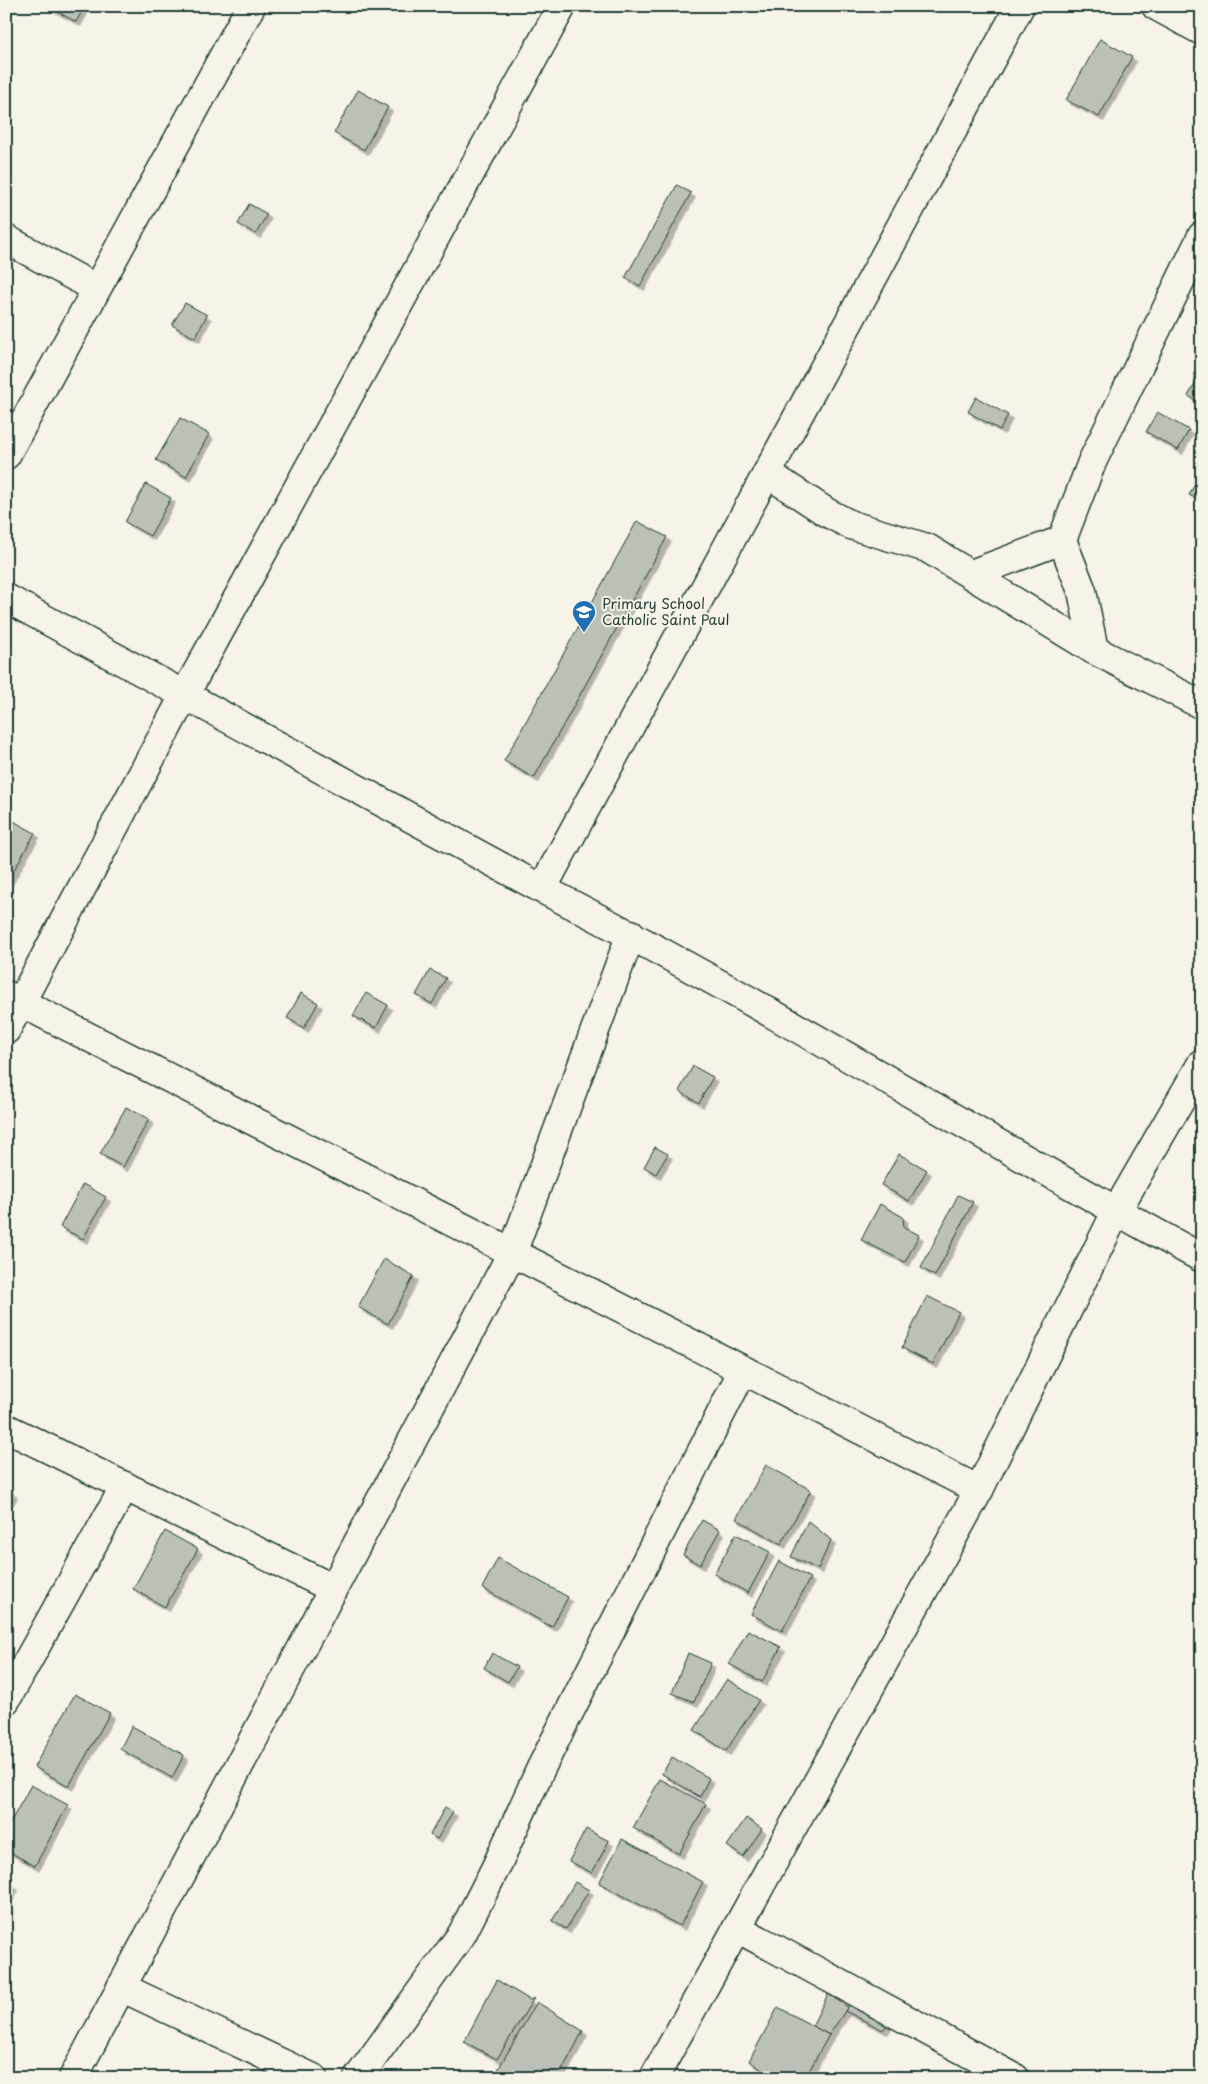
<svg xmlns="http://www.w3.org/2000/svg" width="1208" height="2084" viewBox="0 0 1208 2084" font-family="'Playpen Sans',sans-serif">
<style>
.building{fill:#bbc1b6;stroke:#1f3d34;filter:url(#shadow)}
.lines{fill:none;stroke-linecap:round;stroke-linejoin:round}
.minor-casing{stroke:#1f3d34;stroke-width:31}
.minor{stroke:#f7f3e8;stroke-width:28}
.labels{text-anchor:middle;stroke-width:4;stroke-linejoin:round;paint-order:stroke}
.poi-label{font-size:14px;fill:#1f3d34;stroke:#f7f3e8;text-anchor:start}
</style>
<defs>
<filter id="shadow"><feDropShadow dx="4.5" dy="4.5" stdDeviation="0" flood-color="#0004"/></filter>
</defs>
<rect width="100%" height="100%" fill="#f7f3e8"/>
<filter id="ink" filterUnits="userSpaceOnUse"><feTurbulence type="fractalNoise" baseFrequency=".02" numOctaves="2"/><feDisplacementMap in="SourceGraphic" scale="10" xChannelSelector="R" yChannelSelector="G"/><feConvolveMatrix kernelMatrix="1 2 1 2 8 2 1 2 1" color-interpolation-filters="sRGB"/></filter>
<g filter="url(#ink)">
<g class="building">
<path d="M47 6H85L76 22Z"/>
<path d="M1100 39 1132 57 1099 117 1066 100Z"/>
<path d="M358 90 388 107 364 150 334 133Z"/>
<path d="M677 185 691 193 640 286 625 278Z"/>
<path d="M249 204 267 214 256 234 238 224Z"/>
<path d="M185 303 207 315 195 338 172 325Z"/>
<path d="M1202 372V404L1188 396Z"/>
<path d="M976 397 1008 415 1000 430 968 412Z"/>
<path d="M1157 412 1189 430 1178 450 1146 432Z"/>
<path d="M180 418 209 434 186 477 156 460Z"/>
<path d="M1202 471V502L1189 495Z"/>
<path d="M146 484 171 498 150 536 125 522Z"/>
<path d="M637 521 667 537 534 778 504 761Z"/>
<path d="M6 817 35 833 6 884Z"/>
<path d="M430 970 446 978 432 1004 416 995Z"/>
<path d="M301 993 318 1003 304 1028 287 1018Z"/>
<path d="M366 993 388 1005 376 1028 353 1016Z"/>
<path d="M693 1066 713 1077 699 1103 679 1091Z"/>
<path d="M126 1107 149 1119 123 1167 100 1154Z"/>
<path d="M655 1147 668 1154 656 1174 644 1167Z"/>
<path d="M899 1154 927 1170 909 1201 881 1185Z"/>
<path d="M83 1184 106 1197 83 1239 60 1227Z"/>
<path d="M958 1195 973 1202 935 1276 921 1268Z"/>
<path d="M880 1204 903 1217 904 1227 919 1235 905 1262 861 1240Z"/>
<path d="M384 1259 414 1276 388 1324 358 1307Z"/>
<path d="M927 1296 959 1312 933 1364 902 1348Z"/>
<path d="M766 1465 811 1490 781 1544 736 1519Z"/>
<path d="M6 1489 13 1493 6 1506Z"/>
<path d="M702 1520 720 1530 700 1565 683 1555Z"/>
<path d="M808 1521 831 1540 818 1569 791 1557Z"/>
<path d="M165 1531 198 1549 165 1607 133 1589Z"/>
<path d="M736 1534 770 1552 748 1593 714 1574Z"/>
<path d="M498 1558 568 1597 552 1627 482 1588Z"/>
<path d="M779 1561 810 1578 782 1631 751 1614Z"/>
<path d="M748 1630 781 1647 762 1682 729 1664Z"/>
<path d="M492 1653 517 1667 508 1682 484 1668Z"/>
<path d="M688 1653 711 1663 694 1702 672 1693Z"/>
<path d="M727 1679 759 1700 726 1751 694 1730Z"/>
<path d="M75 1694 110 1713 69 1786 34 1767Z"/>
<path d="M132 1726 184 1755 172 1778 120 1749Z"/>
<path d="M672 1757 709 1778 700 1797 662 1774Z"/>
<path d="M660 1779 706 1804 679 1854 633 1828Z"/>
<path d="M31 1785 68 1805 35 1866 6 1850V1830Z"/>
<path d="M445 1807 453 1812 437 1839 430 1835Z"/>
<path d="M746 1818 762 1829 743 1857 727 1846Z"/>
<path d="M586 1829 609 1841 592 1873 569 1861Z"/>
<path d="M622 1839 703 1882 680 1926 599 1883Z"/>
<path d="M6 1882 14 1886 6 1900Z"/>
<path d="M575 1882 589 1890 566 1929 552 1921Z"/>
<path d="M497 1980 530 2000 534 1998 497 2059 464 2042Z"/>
<path d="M828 1994 848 2007 829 2035 812 2026Z"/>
<path d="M853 1999 892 2018 883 2030 845 2011Z"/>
<path d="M537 2002 583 2031 558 2078H493Z"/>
<path d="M778 2007 829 2035 805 2078H761L764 2071 749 2061Z"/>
<path d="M931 2071 943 2078H927Z"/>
</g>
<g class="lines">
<g class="minor-casing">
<g id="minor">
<path d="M1156 6 1202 31"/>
<path d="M1202 236 1092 462 1062 540 1082 591 1094 650 1202 705"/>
<path d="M6 239 95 288"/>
<path d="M6 455 251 6"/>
<path d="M767 473 826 512 851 525 927 548 1094 650"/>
<path d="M971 574 1062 540"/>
<path d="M6 598 542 889C766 1003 980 1138 1202 1258"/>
<path d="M542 889 1020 6"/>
<path d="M6 995 979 1490"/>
<path d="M6 1030 184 696 562 6"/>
<path d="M6 1428 334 1589"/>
<path d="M6 1700 125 1486"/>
<path d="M737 1928 1015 2078"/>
<path d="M121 1987 313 2078"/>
<path d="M73 2078 512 1253 631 934"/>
<path d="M358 2078 462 1934 497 1865 541 1768 743 1370"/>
<path d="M654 2078 979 1490 1116 1212 1202 1063"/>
</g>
</g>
<use href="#minor" class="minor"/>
</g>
</g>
<defs>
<g id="school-pin" transform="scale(1.25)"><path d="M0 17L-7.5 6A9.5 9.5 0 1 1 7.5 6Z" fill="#1f6fb2" stroke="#f7f3e8"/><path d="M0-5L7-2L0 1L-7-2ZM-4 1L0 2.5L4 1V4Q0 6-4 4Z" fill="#fff"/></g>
</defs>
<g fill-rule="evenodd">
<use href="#school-pin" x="584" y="612"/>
</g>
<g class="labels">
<g class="poi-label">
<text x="602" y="609">Primary School<tspan x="602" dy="16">Catholic Saint Paul</tspan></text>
</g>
</g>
<rect width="1208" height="2084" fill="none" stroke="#f7f3e8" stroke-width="25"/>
<rect x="12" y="12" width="1183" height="2059" fill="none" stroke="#1f3d34" stroke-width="2" filter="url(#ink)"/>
</svg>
